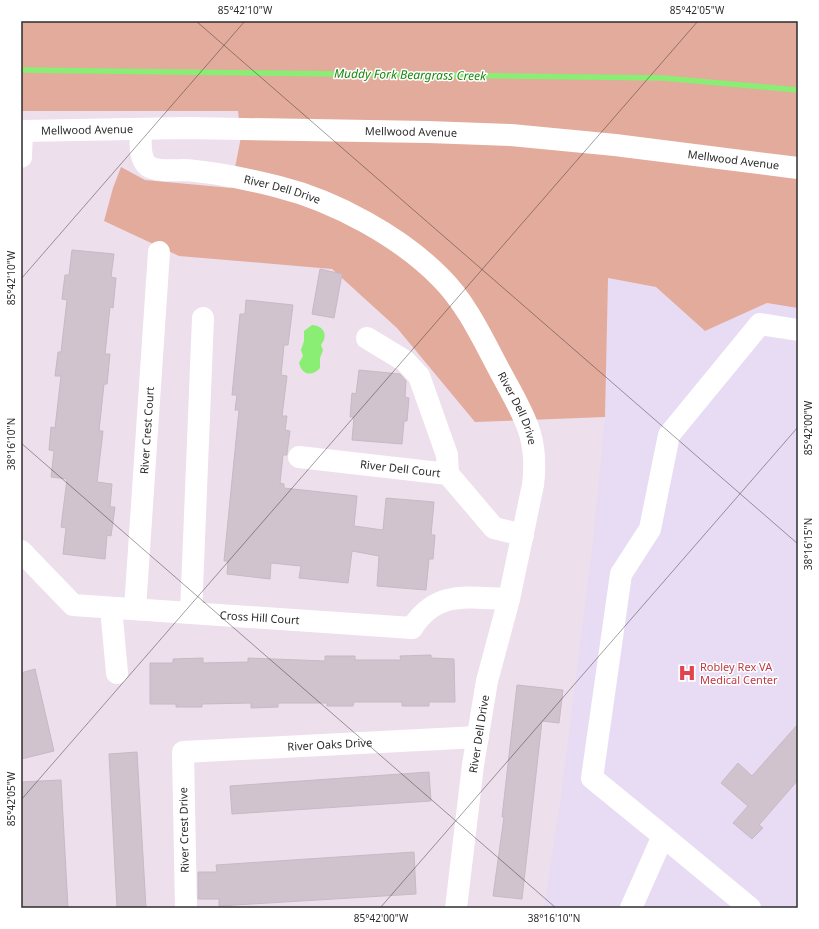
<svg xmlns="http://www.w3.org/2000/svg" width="819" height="929" viewBox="0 0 819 929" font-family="'Noto Sans',sans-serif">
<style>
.medical{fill:#e8dcf4}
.green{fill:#e3ab9c}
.water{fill:#89ee73}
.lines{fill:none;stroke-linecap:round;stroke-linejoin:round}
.stream{stroke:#89ee73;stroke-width:5.5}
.building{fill:#d0c3ce;stroke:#c9b8c6}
.minor{stroke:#fff;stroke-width:22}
.ticks{fill:none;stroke:#2c2c2c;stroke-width:1;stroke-opacity:0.45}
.labels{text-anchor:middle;stroke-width:3;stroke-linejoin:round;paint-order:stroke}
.street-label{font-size:11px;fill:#2c2c2c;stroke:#fff}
.health-label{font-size:11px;fill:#be3a42;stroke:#fff;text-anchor:start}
.water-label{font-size:12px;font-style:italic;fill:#1a890e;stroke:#fff}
.neatline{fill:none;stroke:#2c2c2c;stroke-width:1.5}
.ticks-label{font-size:10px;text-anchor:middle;fill:#2c2c2c}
</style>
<rect width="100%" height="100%" fill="#eddfec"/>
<path class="medical" d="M607 278 656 287 705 331 767 303 798 308V908H544L561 795 592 550 605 417Z"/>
<path class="green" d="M21 21H798V308L767 303 705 331 656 287 608 278 605 417 475 422 397 328 332 269 179 256 104 221 113 188 121 167 145 180 231 188 241 137 238 111H21Z"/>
<path class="water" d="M312 325C325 326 328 336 321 345L323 350 320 358V368C312 377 302 375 299 363L303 356 301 350 304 341V331Z"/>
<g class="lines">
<path class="stream" d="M21 70 663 78 798 90"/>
</g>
<g class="building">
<path d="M72 250 114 254 111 277 116 278 113 308 110 307 105 354H110L107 384H104L99 431H103L97 482 112 484 110 507H115L111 536 107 535 105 559 63 554 66 528 61 527 67 479 51 477 54 451 49 450 51 427 55 428 61 376H55L58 352H61L67 300 62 299 65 275H69Z"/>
<path d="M320 269 342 274 334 318 312 314Z"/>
<path d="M246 300 293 305 288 345H284L281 375 287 376 282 416H287L285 430 290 431 287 453V455H283L280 483 284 484V488L357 496 354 526 383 530 386 498 434 502 431 535H435L433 559H429L426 590 377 586 379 556 352 551 348 583 299 578 301 566 271 563 270 579 227 574 228 561H224L239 410H235L237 395H232L240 314H245Z"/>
<path d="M359 370 400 374 406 381 405 397 409 398 407 421H404L402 444 352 440 354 417H350L352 393 356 394Z"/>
<path d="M431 655V658L454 659 455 702H429V706H402V702H354L353 706H327V703H278V707L251 708V703L202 704V707H176V704H150V663H173V659L203 658V663L248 662V658L325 661V656H355V660H401L400 656Z"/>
<path d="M35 669 54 751 21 759V673Z"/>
<path d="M517 685 563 690 559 723 542 721 522 899 493 896 504 817H502Z"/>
<path d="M798 724V780L759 825 763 828 752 839 733 823 748 806 721 783 738 763 752 776Z"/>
<path d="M137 752 146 908H117L109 754Z"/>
<path d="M429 772 431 801 232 814 230 786Z"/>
<path d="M61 780 68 908H21V782Z"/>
<path d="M414 852 416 894 219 906V899H198V872H217L216 865Z"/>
</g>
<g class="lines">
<g class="minor">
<path id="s1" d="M141 129C141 141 138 158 148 166 156 172 174 170 184 170 216 172 247 179 279 187 335 201 401 237 441 278 468 305 484 342 502 375 524 416 539 437 533 485L509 599 487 681 473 765 456 908"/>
<path id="s2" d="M21 131 186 128 428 132 511 135 615 145 798 168"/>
<path d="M21 157 22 131"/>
<path d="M367 338 405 361 419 376 447 455 448 474"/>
<path id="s3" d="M299 457 448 474 494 528 523 535"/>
<path id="s4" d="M21 551 73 605 412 628C437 589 469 598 509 599"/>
<path d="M111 608 117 673"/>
<path id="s5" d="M135 609 159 252"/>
<path d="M191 613 203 318"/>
<path d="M663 836 750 908"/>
<path id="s6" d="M186 908 183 752 478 737"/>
<path d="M631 908 663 836 592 778 621 574 650 529 669 435 760 324 798 330"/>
</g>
</g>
<path class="ticks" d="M196 21 798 544M21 279 245 21M21 443 556 908M21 800 698 21M380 908 798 427"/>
<defs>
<g id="hospital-bare" transform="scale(1.38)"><path d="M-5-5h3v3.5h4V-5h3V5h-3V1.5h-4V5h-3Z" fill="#e0444e" stroke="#fff" stroke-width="2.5" paint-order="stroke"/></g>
</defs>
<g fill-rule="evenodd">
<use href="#hospital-bare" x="687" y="673"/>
</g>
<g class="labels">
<g class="street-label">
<text dy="4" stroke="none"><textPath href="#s2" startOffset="66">Mellwood Avenue</textPath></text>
<text dy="4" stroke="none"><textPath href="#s2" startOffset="390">Mellwood Avenue</textPath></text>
<text dy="4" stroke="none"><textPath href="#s2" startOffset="714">Mellwood Avenue</textPath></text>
<text dy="4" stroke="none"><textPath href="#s1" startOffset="176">River Dell Drive</textPath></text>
<text dy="4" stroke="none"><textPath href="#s1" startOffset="512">River Dell Drive</textPath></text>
<text dy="4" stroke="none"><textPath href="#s5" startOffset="179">River Crest Court</textPath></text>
<text dy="4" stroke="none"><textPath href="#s3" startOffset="102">River Dell Court</textPath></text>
<text dy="4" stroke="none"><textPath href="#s4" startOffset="262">Cross Hill Court</textPath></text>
<text transform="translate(479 734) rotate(-81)" y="4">River Dell Drive</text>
<text dy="4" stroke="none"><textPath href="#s6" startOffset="303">River Oaks Drive</textPath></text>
<text transform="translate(184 830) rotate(-91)" y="4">River Crest Drive</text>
</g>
<g class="health-label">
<text x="700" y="671">Robley Rex VA<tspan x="700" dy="13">Medical Center</tspan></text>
</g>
<g class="water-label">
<text transform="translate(410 75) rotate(1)" y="4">Muddy Fork Beargrass Creek</text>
</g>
</g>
<rect width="819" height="929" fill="none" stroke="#ffffff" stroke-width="44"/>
<rect x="22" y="22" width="775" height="885" class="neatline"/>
<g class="ticks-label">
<text x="245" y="14">85°42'10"W</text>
<text x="697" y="14">85°42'05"W</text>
<text transform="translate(11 278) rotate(-90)" y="4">85°42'10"W</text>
<text transform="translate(808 428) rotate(-90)" y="4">85°42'00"W</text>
<text transform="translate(11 444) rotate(-90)" y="4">38°16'10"N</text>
<text transform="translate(808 544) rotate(-90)" y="4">38°16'15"N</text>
<text transform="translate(11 799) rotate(-90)" y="4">85°42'05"W</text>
<text x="381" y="922">85°42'00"W</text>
<text x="554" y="922">38°16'10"N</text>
</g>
</svg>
